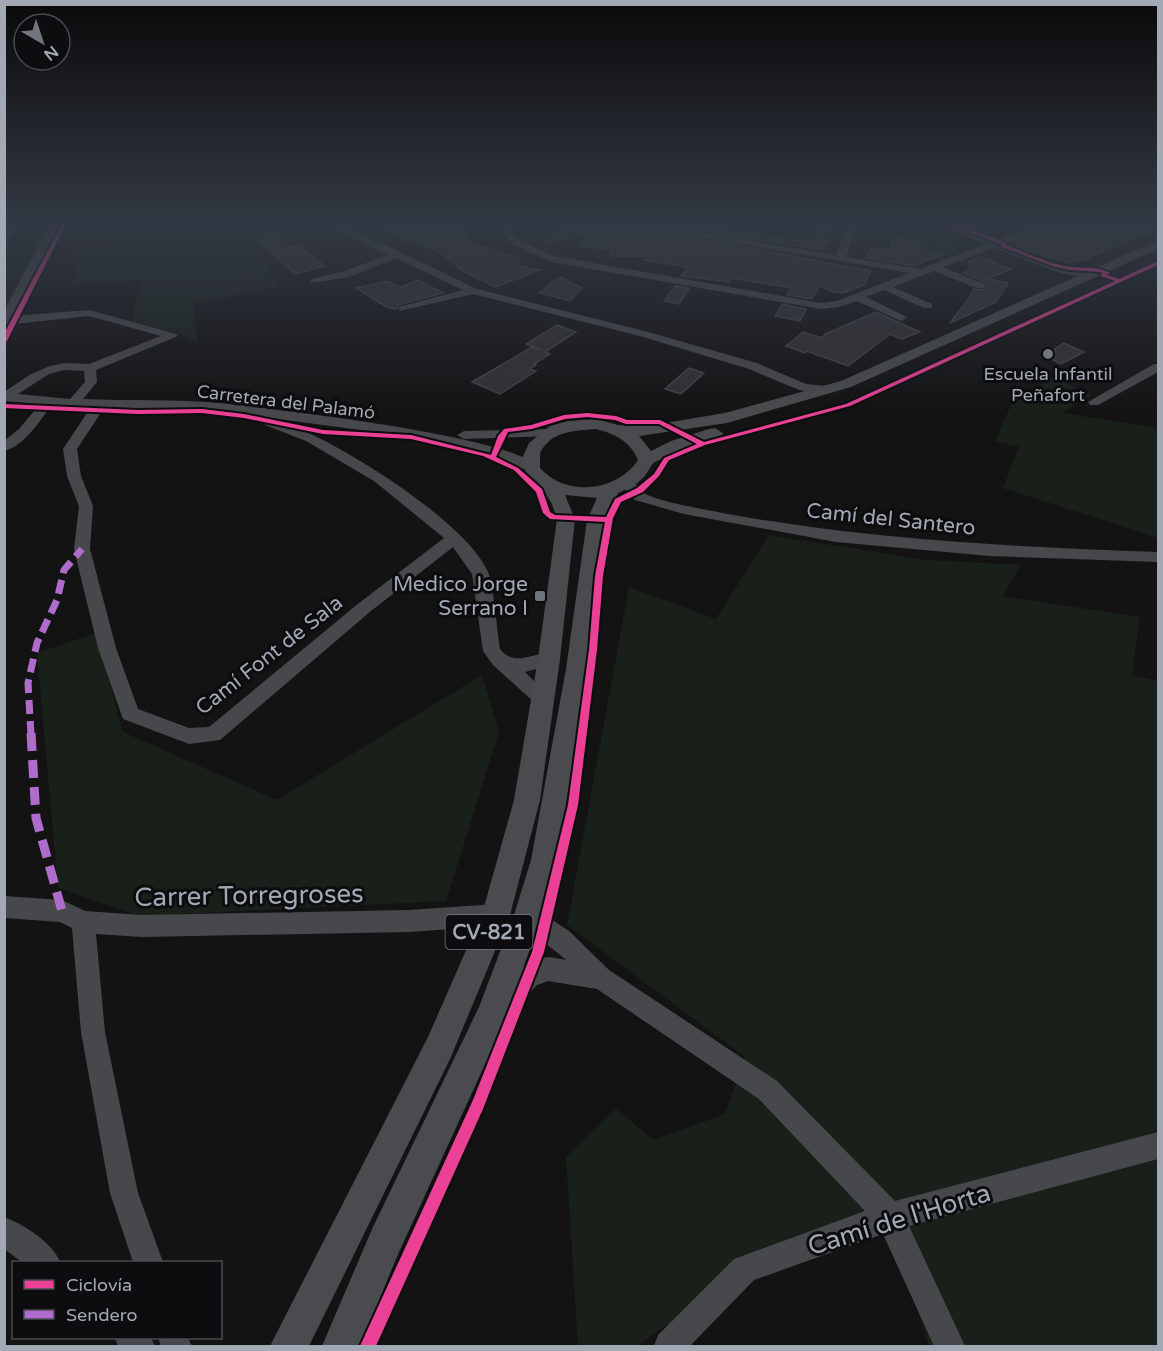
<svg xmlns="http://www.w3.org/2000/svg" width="1163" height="1351" viewBox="0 0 1163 1351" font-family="'Varela Round',sans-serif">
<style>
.green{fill:#192019}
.building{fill:#313132;stroke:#414347;stroke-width:1.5}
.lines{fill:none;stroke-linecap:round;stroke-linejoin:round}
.path{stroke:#484a4e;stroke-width:1.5;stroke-dasharray:1.5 2;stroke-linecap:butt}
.minor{fill:#47484c;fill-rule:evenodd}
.major{fill:#494b4e;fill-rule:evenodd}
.quiet-far1{stroke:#b06ccc;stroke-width:7;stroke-dasharray:14 7;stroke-linecap:butt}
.quiet{stroke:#b06ccc;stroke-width:9;stroke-dasharray:18 9;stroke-linecap:butt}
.cycleway-casing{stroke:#0d0d0f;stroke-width:4}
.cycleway{fill:#ea4096;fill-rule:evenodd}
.poi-dot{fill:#70747c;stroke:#0d0d0f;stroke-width:2}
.labels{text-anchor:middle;stroke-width:6;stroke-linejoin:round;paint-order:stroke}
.far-poi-label{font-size:18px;fill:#a2a9b5;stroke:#0d0d0f}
.far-street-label{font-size:18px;fill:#a2a9b5;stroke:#0d0d0f}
.shield{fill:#0d0d0f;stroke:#757a83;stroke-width:1.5}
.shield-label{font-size:20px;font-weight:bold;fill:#a2a9b5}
.street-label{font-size:21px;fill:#a2a9b5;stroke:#0d0d0f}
.poi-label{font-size:21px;fill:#a2a9b5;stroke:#0d0d0f;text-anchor:end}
.near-street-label{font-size:26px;fill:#a2a9b5;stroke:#0d0d0f}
</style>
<rect width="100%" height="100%" fill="#131313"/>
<g class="green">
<path d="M21 224H54L5 310V250Z"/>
<path d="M127 224H247L278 286 193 304 198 343 176 333 132 323 140 280 72 284 78 252 119 246Z"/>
<path d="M863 224 892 225 886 242 857 238Z"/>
<path d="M922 224 975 244V247L937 261 939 254 917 250Z"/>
<path d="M1053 377 1091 395 1062 413 1158 428V538L1003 488 1019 447 995 441 1011 405Z"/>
<path d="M769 535 925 560 1021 565 1002 596 1140 617 1132 675 1158 681V1346H929L891 1217 744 1269 637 1346H578L566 1157 616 1108 653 1140 725 1114 745 1057 567 925 629 587 716 619Z"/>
<path d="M96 633 123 732 277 800 482 675 499 732 446 901 140 916 58 888 37 653Z"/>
</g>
<g class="building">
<path d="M372 224H459L469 230 466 242 519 258 518 266 540 270 495 287 457 268 461 267 445 258 449 257 412 239 407 241Z"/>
<path d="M565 224H623L871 271 864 285 843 293 834 292 820 286 811 299 787 295 791 288 732 278 729 282 681 276 688 267 644 260 647 256H610L611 250 581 246 592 234 546 242Z"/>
<path d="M663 224H688L816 243 817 224H835L822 250Z"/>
<path d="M1063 224H1158V228L1081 261 1076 260 1070 263 1020 249 1015 241 1048 230 1085 243 1096 240 1095 237Z"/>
<path d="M277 230 288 248 298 245 325 266 295 274 254 237 263 236 261 232Z"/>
<path d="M894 237 919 241 917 250 943 254 914 266 866 258 871 247 890 250Z"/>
<path d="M980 257 1011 269 988 279 1008 283 996 302 950 323 972 294 973 289 986 290 985 282 963 273 971 270 968 262Z"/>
<path d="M560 277 582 288 570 301 539 293Z"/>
<path d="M418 280 443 293 398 305 397 309 388 308 356 288 387 281 401 287Z"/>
<path d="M675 286 689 288 679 304 664 301Z"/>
<path d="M782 304 806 309 800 321 775 316Z"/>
<path d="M876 312 920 332 902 339 890 334 848 366 807 351 805 353 786 346 803 332 822 338 825 334Z"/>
<path d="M557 325 576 332 545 352 550 354 534 364 536 365 530 369 536 371 500 394 472 382 532 347 541 350 526 344Z"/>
<path d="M1064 343 1084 352 1061 364 1044 356Z"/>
<path d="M689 368 704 373 681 394 665 389Z"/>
</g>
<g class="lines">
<g class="path">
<path d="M925 233 947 241V242L942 247 928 252 920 249Z"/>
<path d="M947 242 950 249"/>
<path d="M947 242 951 239"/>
</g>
<g class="minor">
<path d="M12 224H21L4 245V235Z"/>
<path d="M50 224H59L13 316 89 310 176 334 178 336 96 370 97 382 83 399C128 401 175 399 220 403 273 409 511 435 540 468L538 471H528L492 455 420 438 218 411 104 408 77 449 81 476 93 506 90 549 116 648 138 709 189 728 209 727 359 603 444 538 374 481 306 441 265 425 263 422 270 418C325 432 466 520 488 572 494 588 497 630 500 649 517 670 537 648 555 654L558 659 555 664 525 672 552 699 550 704 543 706 536 704 493 665 483 651 472 574 453 547 371 611 220 740 189 744 123 719 98 648 74 549 79 506 67 476 63 449 91 407 52 405C39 421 26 445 4 451V441L19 429 40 404 4 401V392L31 374 50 366 64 363 89 364 161 336 89 316 4 325V311ZM64 370 84 371 85 382 70 399 18 394 49 374Z"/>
<path d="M333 224H342L477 289 648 332 757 363 806 384 827 386 833 390 827 394 799 390 749 369 640 336 473 294 399 311V307L463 290 396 258 349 277 311 283V279L342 272 388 255 338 231Z"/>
<path d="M510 224H521L511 232 517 239 554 256 821 303 837 301 909 273 625 224H647L836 255 848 224H858L846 257 920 269 985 244 937 224H950L994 241 1037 224H1056L1094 239 1086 241 1046 227 1002 244 1066 268 1094 275 1089 278 1060 273 994 248 943 267 984 284V288H976L934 271 893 287 932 304V308H924L884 290 866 297 905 316 907 318 901 321 857 301 839 307 821 309 551 262 511 243 501 231Z"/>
<path d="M1154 364H1158V372L1098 405H1090L1088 402Z"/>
<path d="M548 429 555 433 553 436 464 439 457 435 464 431Z"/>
<path d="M627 479C635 481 638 488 644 493 653 499 681 505 692 507 847 539 1000 546 1158 552V562L990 556 836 542 684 514 635 500 620 483Z"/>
<path d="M4 896 62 900 85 911 142 915 409 910 496 904 504 907 507 915 504 923 496 926 409 932 142 937 96 934 105 1032 138 1193 163 1262H133L110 1193 81 1032 72 928 60 922 4 918Z"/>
<path d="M528 904 569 931 609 970 777 1081 895 1201 1158 1132V1159L909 1226 965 1346H934L883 1234 754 1280 690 1346H654L658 1335 734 1259 865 1211 759 1099 597 989 548 981 537 985 507 1016 498 1019 489 1016 486 1007C494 988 526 961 547 957 553 957 560 959 566 960 553 947 523 931 517 915L520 907Z"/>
<path d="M4 1217C23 1224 53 1243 60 1262H22L4 1249Z"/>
<path d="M115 1338H151L155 1346H118Z"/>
<path d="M158 1338H188L192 1346H161Z"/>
</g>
<path class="major" d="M1154 242H1158V249L851 387 727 423 639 436 651 451 671 441 709 429 715 428 723 433 721 437 683 449 653 463 645 476 634 486 618 493 605 520 588 669 557 860 542 915 503 1025 399 1252 360 1346H322L373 1227 479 1007 514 915 531 860 566 669 587 520 597 498 565 495 575 519 560 659 540 800 510 915 450 1059 309 1346H270L428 1037 482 914 514 800 538 659 557 519 552 504 541 486 526 472 521 461 529 443 550 426 568 421 596 419 618 425 647 426 725 413 841 381ZM596 429C615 434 630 441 638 460 618 491 566 498 540 468V453C551 431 573 431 596 429Z"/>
<path class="quiet-far1" d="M31 735 28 683 37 643 57 600 64 570 82 549"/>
<path class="quiet" d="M31 733 36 818 62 911"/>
<g class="cycleway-casing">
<g id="cycleway">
<path d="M62 224H66L7 341 4 343V334Z"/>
<path d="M946 224H953L1005 242 1006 245C1025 252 1044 262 1064 266 1079 269 1096 265 1110 273L1107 275 1119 279 1156 262H1158V265L850 406 705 445 669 460 659 476 643 492 621 502 613 518 603 576 597 650 578 805 544 952 483 1109 376 1346H360L473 1100 532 952 568 805 589 650 595 576 605 522 550 519 543 513 536 492 514 470 483 456 411 439 323 434 244 418 202 413 138 414 4 408V404L138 410 202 409 244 414 323 430 411 435 491 455 498 436 504 429 531 425 564 415 587 413 616 416 627 420H660L704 442 846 404 1115 281 1101 276 1100 275 1103 273 1100 272 1070 270 1055 267 1002 247 1001 244ZM587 417 615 420 626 424H659L697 444 664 458 654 474 637 488 615 499 606 517 555 515 550 512 542 489 518 468 496 457 508 432 532 429 565 419Z"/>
</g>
</g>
<use href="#cycleway" class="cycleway"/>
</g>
<linearGradient id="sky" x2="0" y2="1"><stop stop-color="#0a0a0a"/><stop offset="0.54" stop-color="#333944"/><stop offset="1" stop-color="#333944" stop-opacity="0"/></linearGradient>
<rect width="1163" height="413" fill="url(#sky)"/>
<g class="poi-dot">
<circle cx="1048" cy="354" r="6"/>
<rect x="534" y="590" width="12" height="12" rx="3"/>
</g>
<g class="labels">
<g class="far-poi-label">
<text x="1048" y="380">Escuela Infantil<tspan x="1048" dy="21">Peñafort</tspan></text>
</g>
<g class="far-street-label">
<text transform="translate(286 402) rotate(7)" y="6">Carretera del Palamó</text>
</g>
<rect class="shield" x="445.5" y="915" width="87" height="34" rx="4.5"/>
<g class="shield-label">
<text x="489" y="939">CV-821</text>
</g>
<g class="street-label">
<text transform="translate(891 519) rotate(6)" y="7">Camí del Santero</text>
<text transform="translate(269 655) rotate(-38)" y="7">Camí Font de Sala</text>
</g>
<g class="poi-label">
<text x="528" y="591">Medico Jorge<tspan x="528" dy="24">Serrano I</tspan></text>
</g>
<g class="near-street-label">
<text transform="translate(249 895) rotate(-1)" y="9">Carrer Torregroses</text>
<text transform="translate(899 1219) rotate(-17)" y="9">Camí de l'Horta</text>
</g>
</g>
<rect width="1163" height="1351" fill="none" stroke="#a2a9b5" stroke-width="12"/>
<rect x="12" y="1261" width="210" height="78" fill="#0d0d0f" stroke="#494b51" stroke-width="1.5"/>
<rect x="24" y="1280" width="30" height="9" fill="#ea4096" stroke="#494b51" stroke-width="1.5"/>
<text x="66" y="1291" font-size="18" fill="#a2a9b5">Ciclovía</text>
<rect x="24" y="1310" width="30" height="9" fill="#b06ccc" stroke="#494b51" stroke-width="1.5"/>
<text x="66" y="1321" font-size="18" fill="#a2a9b5">Sendero</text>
<g transform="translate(42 42) rotate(141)"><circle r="28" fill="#0d0d0f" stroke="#494b51" stroke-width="1.5"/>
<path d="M0-4.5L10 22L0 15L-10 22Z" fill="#70747c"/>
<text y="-9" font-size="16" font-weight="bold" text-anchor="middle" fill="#a2a9b5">N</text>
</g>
</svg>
